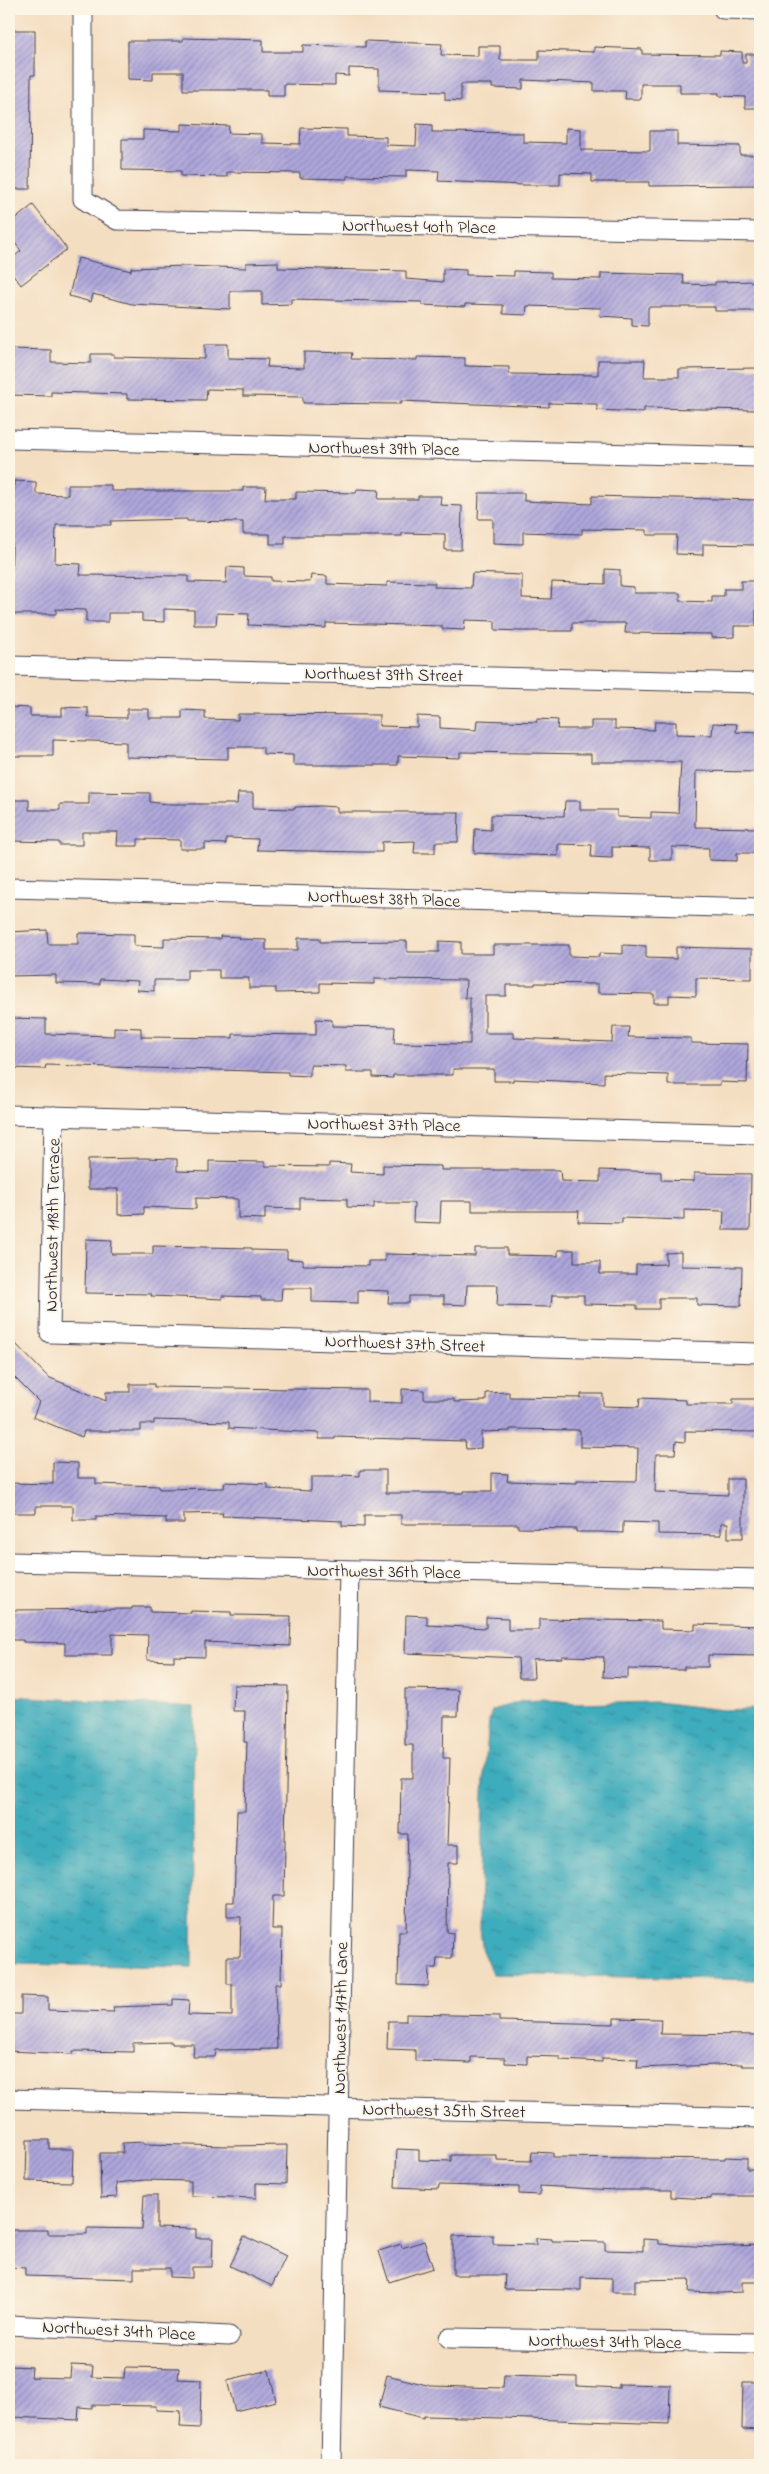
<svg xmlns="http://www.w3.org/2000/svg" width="769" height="2474" viewBox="0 0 769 2474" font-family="'Indie Flower',sans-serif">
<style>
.water{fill:url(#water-ripples);stroke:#30677c}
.building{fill:url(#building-hatch)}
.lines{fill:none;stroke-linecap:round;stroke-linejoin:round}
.minor-casing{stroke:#423e4f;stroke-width:21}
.minor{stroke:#fff;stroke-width:19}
.labels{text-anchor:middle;stroke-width:4;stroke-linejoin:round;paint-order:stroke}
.street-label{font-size:18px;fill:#22223b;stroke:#fcf5e5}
</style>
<defs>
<pattern id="water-ripples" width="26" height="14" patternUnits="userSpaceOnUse" patternTransform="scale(1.25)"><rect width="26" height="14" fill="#3eacbc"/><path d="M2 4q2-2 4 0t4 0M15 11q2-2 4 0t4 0" fill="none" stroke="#348c9a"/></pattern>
<pattern id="building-hatch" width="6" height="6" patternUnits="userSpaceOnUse" patternTransform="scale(1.25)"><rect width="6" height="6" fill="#afa7dc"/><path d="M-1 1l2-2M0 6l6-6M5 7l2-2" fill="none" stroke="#8e88b4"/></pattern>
</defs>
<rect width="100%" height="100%" fill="#fcf5e5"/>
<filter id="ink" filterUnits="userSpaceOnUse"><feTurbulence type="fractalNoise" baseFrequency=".02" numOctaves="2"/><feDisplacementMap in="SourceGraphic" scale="10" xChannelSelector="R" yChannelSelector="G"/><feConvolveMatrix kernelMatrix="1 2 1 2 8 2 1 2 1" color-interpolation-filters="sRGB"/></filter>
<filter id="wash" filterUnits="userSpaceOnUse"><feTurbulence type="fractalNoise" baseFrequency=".0096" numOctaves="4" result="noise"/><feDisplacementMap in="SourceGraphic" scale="20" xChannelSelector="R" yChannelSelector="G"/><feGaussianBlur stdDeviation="1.12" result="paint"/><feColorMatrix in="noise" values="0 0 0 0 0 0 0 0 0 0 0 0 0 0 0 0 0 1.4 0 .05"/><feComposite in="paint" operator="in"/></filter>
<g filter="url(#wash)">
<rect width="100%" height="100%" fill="#f4dec1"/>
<g class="water">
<path d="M9 1696 194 1707 192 1967 9 1964Z"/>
<path d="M543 1700 575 1704 657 1702 723 1710 760 1709V1980L493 1974 483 1953 480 1929 483 1793 489 1721 492 1710 523 1701Z"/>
</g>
<g id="blocks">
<g class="building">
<path d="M9 30H35V75H31L30 189H9Z"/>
<path d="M183 38 263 40V52H303V45L365 47V41L442 44 441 55 478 56V46H500V60H539V50L594 52V47L642 49V54L720 55V51L742 52V63H746V54H760V108H745V97L719 96V93H680V84H641V99H625L626 91H594V83L523 80V89L492 88V84H461V101L445 100V92L379 90V69L349 68V76L335 75V85L284 84V96H267V90H183V72H153V80L128 79V41H183Z"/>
<path d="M182 124 229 126 228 133 262 134V143L300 144 301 128 347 129V136L386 137V145L416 146 417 124 432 125V132L523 133V142L566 143V128L581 129V150L650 151V131H677V145L740 146V155H760V185L649 186V182H592V174L560 173V185H523L438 181 439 171 406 170V177L347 176V179L300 178V173L227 172V177L181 176V171L122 170V139H143V130L182 131Z"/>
<path d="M33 205 67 249 21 285 9 269V261L21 251 9 235V224Z"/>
<path d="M78 258 131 271V268L185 266 246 268V263L278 262V268L406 271V279L443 282V269L466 270V275L514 276V271L551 272V278L601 279V273L683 275 684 284 715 285V282L759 281V311H715V307H648V326L632 325V318L600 316 601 308 527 306 526 315 503 314V305L465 304V307L422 305V302L291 299V304L262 305V291H230V309L132 304 93 294 91 302 69 296Z"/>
<path d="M205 344H228V358L268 359 267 367 304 368V352L352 353 351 359 417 360V357L465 358V366L509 367V374L598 375V360H645L644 377H679V369L759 368 758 410 644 408V412L597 410V404L549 403V407L401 401V404L303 403V397L243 396V390L207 389 206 400 127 399V394L51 392V396L9 395V349L51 350V362L91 363V354H114V357L205 359Z"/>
<path d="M14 481 36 482V494L68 495V485H111V491H243V487H266L265 499H296V492L356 493 357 489 379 490 378 499H418V496H441L440 505 462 506 461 550H445V534L402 533V536H285V544H270V534H243V522L187 521V519L111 521V525H56L55 563 81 564 80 575 188 576V582L226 583 227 567 244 568V576L271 577V581L310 582 311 575 327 576V584L387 586V582L435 583 434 587 471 588 472 573 522 575V598L551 599 552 582 605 584V569L620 570V586L634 587V593H680V601L712 602V596H724V589H741V581H756V626H734V637L712 638V634L625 633 626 623H572V631H521L495 630V621L465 620 464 630 442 629V626L372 624 326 623V628L248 625 249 614 217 613 216 625H194V610L164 609V622L142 621V613H108V622H86V610L56 609V614H10Z"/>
<path d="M479 493H524V501L592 504V496L757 500 756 545 703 544V555L676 554 677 535H647V530L582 529V534L523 532V544L493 543V519H478Z"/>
<path d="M9 707 30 708V716H62V707L88 708V717L127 718V709H149V718H182V710L205 711V719L238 720V714L380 715 379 726 417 727V716L440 717V728L476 730 477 720 537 722V719L558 720 557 729H591V721H615V729L654 730 655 722H676V734L712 735 713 723 737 724 736 732 759 733 758 772 696 771 695 827 757 828 756 853H737V861L709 860V848L672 847V860H650V848L612 847V858L591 857 592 845 558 844V856L474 853 475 829 491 830V815L564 816 565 801H580V810H617V817L651 818V812L678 813 681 762H591V754L460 752V758L398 756V765H293V755L263 754V747H228V759L126 757V742L53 740V756H9Z"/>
<path d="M89 792 150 793V802L167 804H237L238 793H253V808L295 809V807L321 806 337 807V812H459L458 842H435V853H414L415 841 382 842V852H362L257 850 258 839 226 838V844L205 843V849H180V840L138 839V846H117L118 832H82V845H59V842L9 841V800H29V810H60V804H89Z"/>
<path d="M47 930 48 944H78V933L134 934V946L164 947V938L220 939V936L240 937 239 939 266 940V950H298V938H320V942L407 941V952H439V941L461 942V954H493V945H569V956L599 957V953L623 954V945L646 946V958L676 959V947L752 949V979L696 978V996L669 995V1003H654V994L598 993V984L535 983V985H506V996H485V1033H514V1038L612 1042 613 1027H629L628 1037 691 1038V1043L748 1044 747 1083 720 1082V1085H668V1075L604 1073V1083L513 1079V1081H494V1069H453V1075H393V1078L373 1077V1072H346V1066L310 1065V1076L288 1075V1072L111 1067 46 1065 45 1069 9 1068V1018L46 1019V1034L114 1036V1027L141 1028V1037L233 1038V1034L316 1035V1019L332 1020V1026L395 1027 394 1043 470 1044V998H465L466 980 374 979V984L320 983V992L276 993V988H249V978H219V970H187V980H154V991L137 990 138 981 100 979V984L56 983V975L9 976V932Z"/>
<path d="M143 1158 177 1159V1171L209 1172V1161L265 1162V1166L329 1167V1163L351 1164 350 1172 383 1174V1165L441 1166V1170H560L561 1181 600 1182V1170L661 1172V1180L694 1181V1173L751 1174 750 1230H723L724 1211 684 1210V1220L622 1218V1223L578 1222 579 1211H472V1201H441L440 1223 413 1222 414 1203H374V1208L347 1207V1199L300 1198V1209L265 1208V1219L238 1218V1199L196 1198V1209L144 1207V1214L118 1215V1189H88V1159Z"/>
<path d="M86 1239 112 1240 111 1254H153V1246L252 1248V1250L287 1251V1259L303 1260V1265L368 1266V1261H385V1254L475 1256V1248H507V1255L558 1256V1250H574V1262H600V1274H636V1265L666 1264V1253L681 1252V1266L742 1267 741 1306 697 1305V1298H659V1309H637V1305L584 1304V1295H552L551 1307 497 1306 498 1285H467L466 1305 444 1304V1296H409V1303H388L389 1291 358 1290V1303L312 1302V1288H282L281 1300H261V1297L222 1296V1299L203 1298 151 1296 152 1294 85 1293Z"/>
<path d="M9 1337 48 1377 106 1401V1392H130V1384H154V1387L367 1390V1402L402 1403V1389L424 1390V1399H454V1402L486 1401V1393L509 1392V1397L581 1398V1394H603V1406L639 1407 640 1398 686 1400V1404H733V1399H760V1432L685 1431V1442L676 1441 675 1454H656L655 1492 728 1495V1479H743V1538H728V1523H721V1535L658 1534V1523L623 1522V1533L601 1532H576V1529L518 1528V1524H401V1515H364V1527L342 1526V1521L222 1516 223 1513 184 1514V1523H166V1518L96 1516V1520H73V1506H36V1513H9V1483L53 1484V1462L78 1463V1478H96V1484L159 1486V1489L224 1488 225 1482 268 1484V1489L311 1491V1477H343V1475L360 1476V1470H386V1493H464V1491H492V1473L508 1474 507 1481 577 1483V1480L637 1481 638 1448 580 1447V1430L510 1429V1431L481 1432V1448L466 1449 465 1441 335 1437V1439H319V1433L229 1428V1422L154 1420V1424H141V1431H84L82 1437 33 1417 39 1402 9 1372Z"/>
<path d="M132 1607H150V1612L191 1613V1611L231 1612V1615L291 1616 290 1646 205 1642V1657L174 1656V1661L147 1660 148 1635 112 1634V1655H65V1643L23 1642V1640H12V1610L132 1609Z"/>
<path d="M406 1615 427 1616V1625L486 1628V1617L508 1618V1630H539V1619L661 1621V1629L695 1630V1624L760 1626V1656L708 1655V1667H684V1670L628 1669V1678L603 1677 604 1657 562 1656V1658L533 1659 534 1678H519L518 1658 405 1653Z"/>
<path d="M234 1685 288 1686 284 1896H273L272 1929H282L281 1984H275L277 2049 216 2050 215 2057H193L194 2044H172V2042L133 2043V2052L73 2051V2054L9 2051V2014H21V1996L48 1997V2010L114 2012 113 2007 173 2005V1999L189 2000 188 2015 232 2016V1984H227V1957H240L241 1917H227V1902H234L237 1811H245L247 1742H244L245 1711H233Z"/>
<path d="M405 1689 459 1690 458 1716H444L443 1758H450L447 1845H458V1863H448L447 1932 453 1933 452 1958H437L436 1968H429L428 1986 398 1985 399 1931H406L407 1863 408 1834H400L401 1778H413V1745H405Z"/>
<path d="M406 2014 499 2016V2021L614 2024V2018L661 2019 660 2034 760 2035V2066H742V2064L637 2068 638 2059 602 2058V2062L560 2060V2057L527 2056V2064L505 2063V2058L471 2057V2063L415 2061V2050L387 2049 388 2021H406Z"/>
<path d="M27 2140H49V2149H73L72 2182 26 2181Z"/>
<path d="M144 2142V2144L230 2146 287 2145 286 2184 256 2183V2198L229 2197 191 2196V2181L145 2180 116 2183 117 2197 101 2198 100 2153H123L122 2143Z"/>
<path d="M397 2149 419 2150V2160L451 2161V2155H497V2160L531 2161 532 2152 553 2153V2157L725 2159V2157L747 2158V2169H760V2196H711V2199L671 2197V2190H615L540 2186V2195L519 2194V2187L439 2185 438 2189 395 2187Z"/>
<path d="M144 2195H157V2228L196 2229V2238H213L212 2267H192V2278L170 2277V2268H134V2279L25 2276V2268L9 2267V2230H48V2234H87V2228L142 2229Z"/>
<path d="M493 2235V2244L536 2245V2238L552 2239V2241L605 2242V2250L643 2251V2239L659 2240V2244L711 2247 760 2245V2282H742V2292L721 2293 689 2292 690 2279 635 2280V2292H612V2278L581 2277V2290L504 2289 505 2275H453V2236Z"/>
<path d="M244 2236 286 2256 272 2286 230 2266Z"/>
<path d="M424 2241 433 2268 389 2282 379 2251 401 2244 402 2248Z"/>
<path d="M71 2365 93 2366 92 2377 124 2378 125 2367 179 2368 178 2379 201 2380 200 2428 180 2427 181 2411 156 2410V2406L92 2405V2408L79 2407 78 2420 12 2417V2408H9V2366L32 2367 31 2377 70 2378Z"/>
<path d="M269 2370 276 2401 235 2411 227 2380Z"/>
<path d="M387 2375 431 2386 503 2388 504 2375 577 2377V2386L619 2388V2384L670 2385 669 2424 502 2418 424 2416 423 2418 379 2407Z"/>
<path d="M743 2382H760V2430L742 2429Z"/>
</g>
</g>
</g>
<g filter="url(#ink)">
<use href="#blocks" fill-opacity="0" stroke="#423e4f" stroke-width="1"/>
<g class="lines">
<g class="minor-casing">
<g id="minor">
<path d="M83 9V199L117 220 760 232"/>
<path d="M723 9 760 10"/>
<path d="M9 439 760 457"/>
<path d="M9 666 760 683"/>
<path d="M9 888 760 908"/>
<path d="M9 1115 760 1134"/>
<path d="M54 1116 50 1333 760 1353"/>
<path d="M9 1562 760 1579"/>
<path d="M9 2099 760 2118"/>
<path d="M9 2325 229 2336"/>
<path d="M449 2338 760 2343"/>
<path d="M331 2465 349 1571"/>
</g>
</g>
<use href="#minor" class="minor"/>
</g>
</g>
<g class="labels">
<g class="street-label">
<text transform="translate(419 226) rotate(1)" y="6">Northwest 40th Place</text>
<text transform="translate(384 448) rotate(1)" y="6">Northwest 39th Place</text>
<text transform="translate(384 674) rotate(1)" y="6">Northwest 39th Street</text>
<text transform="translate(384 898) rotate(2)" y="6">Northwest 38th Place</text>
<text transform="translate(384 1124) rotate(1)" y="6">Northwest 37th Place</text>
<text transform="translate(52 1225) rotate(-89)" y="6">Northwest 118th Terrace</text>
<text transform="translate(405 1343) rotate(2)" y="6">Northwest 37th Street</text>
<text transform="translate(384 1571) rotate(1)" y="6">Northwest 36th Place</text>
<text transform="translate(340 2018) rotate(-89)" y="6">Northwest 117th Lane</text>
<text transform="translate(444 2110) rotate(1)" y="6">Northwest 35th Street</text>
<text transform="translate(119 2330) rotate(3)" y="6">Northwest 34th Place</text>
<text transform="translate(605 2341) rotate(1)" y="6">Northwest 34th Place</text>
</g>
</g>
<rect width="769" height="2474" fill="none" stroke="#fcf5e5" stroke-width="30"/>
</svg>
